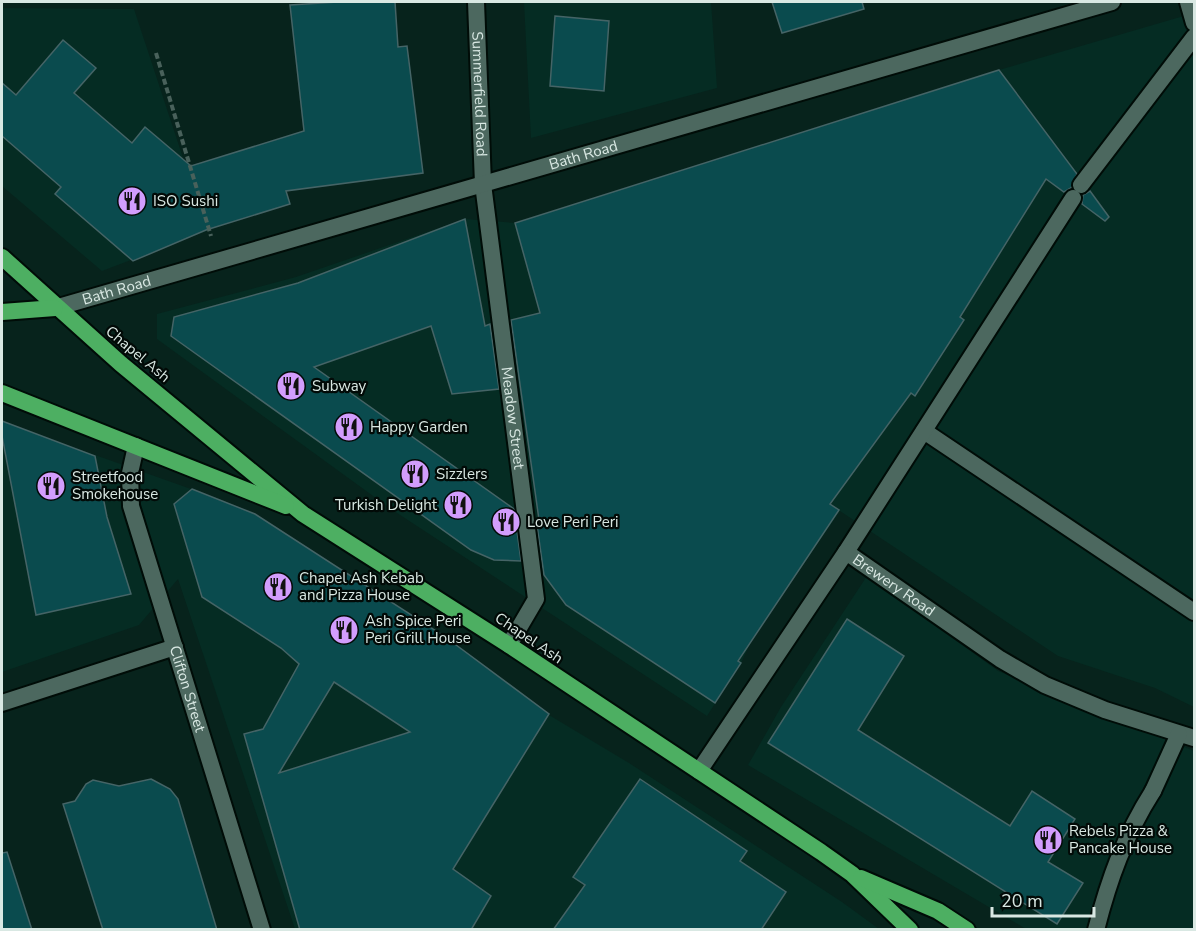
<svg xmlns="http://www.w3.org/2000/svg" width="1196" height="931" viewBox="0 0 1196 931" font-family="'Nunito Sans',sans-serif">
<style>
.built{fill:#052c23}
.building{fill:#0a4b4e;stroke:#456466;stroke-width:1.5;fill-rule:evenodd}
.lines{fill:none;stroke-linecap:round;stroke-linejoin:round}
.service-casing{stroke:#000c07;stroke-width:20}
.minor-casing{stroke:#000c07;stroke-width:20}
.tertiary-casing{stroke:#000c07;stroke-width:20}
.trunk-casing{stroke:#000c07;stroke-width:20}
.path{stroke:#49615b;stroke-width:4;stroke-dasharray:6 3;stroke-linecap:butt}
.service{stroke:#4c685f;stroke-width:16}
.minor{stroke:#4c685f;stroke-width:16}
.tertiary{stroke:#4c685f;stroke-width:16}
.trunk{stroke:#4daf62;stroke-width:16}
.labels{text-anchor:middle;stroke-width:4.5;stroke-linejoin:round;paint-order:stroke}
.street-label{font-size:15px;fill:#d9e8e3;stroke:#020a07}
.poi-label{font-size:15px;fill:#d9e8e3;stroke:#020a07;text-anchor:start}
</style>
<rect width="100%" height="100%" fill="#07231c"/>
<g class="built">
<path d="M524 2H711L717 88 531 138Z"/>
<path d="M2 8 134 9 207 231 102 271 2 186Z"/>
<path d="M1194 13V707L1155 688 1058 656 840 511 752 640 741 663 707 716 391 509 157 339V314L296 277 465 219 515 223 999 70Z"/>
<path d="M2 422 222 500 255 514 453 642 549 715 629 763 842 902 879 929H295L178 579 139 625 2 672Z"/>
<path d="M867 576 998 671 1194 751V929H1026L748 765 781 707Z"/>
</g>
<g class="building">
<path d="M338 2H395L398 47 407 46 423 173 286 191 290 204 206 230 133 261 55 194 61 187 2 136V83L16 95 63 40 96 68 74 93 132 143 145 127 191 166 304 131 290 5Z"/>
<path d="M772 2H862L864 9 782 33Z"/>
<path d="M555 16 609 21 604 91 550 86Z"/>
<path d="M999 70 1077 174 1071 188 1064 192 1046 179 960 317 964 320 915 396 911 393 830 504 839 510 738 661 741 663 715 703 566 605 544 575 537 525 540 527 511 320 540 313 515 223Z"/>
<path d="M1090 191 1109 217 1105 221 1082 204 1083 195Z"/>
<path d="M465 219 485 326 490 324 499 389 452 394 431 326 314 367 514 509 521 561 494 560 471 550 171 336 174 317 298 283Z"/>
<path d="M2 421 95 456 107 517 131 594 36 615 2 436Z"/>
<path d="M192 489 255 514 444 636 549 714 453 869 491 896 471 930H300L244 734 263 729 299 664 281 648 202 597 174 504ZM334 682 410 732 279 773Z"/>
<path d="M847 619 904 656 858 730 1010 826 1032 791 1075 819 1048 862 1083 883 1057 924 768 743Z"/>
<path d="M151 779 170 789 178 799 217 930H103L63 804 75 801 86 784 93 780 119 786Z"/>
<path d="M640 779 747 851 740 861 786 892 761 930H553L585 885 573 877Z"/>
<path d="M7 852 32 930H2V853Z"/>
</g>
<g class="lines">
<g class="service-casing">
<g id="service">
<path d="M1188 2 1194 23"/>
<path d="M1081 185 1194 37"/>
<path d="M924 431 1194 612"/>
<path d="M846 552 1073 198"/>
<path d="M1096 930C1109 879 1125 835 1153 791"/>
</g>
</g>
<g class="minor-casing">
<g id="minor">
<path id="s1" d="M476 2 483 184 536 599 509 645"/>
<path id="s2" d="M136 446 130 473 131 506 262 930"/>
<path d="M2 703 175 647"/>
<path id="s3" d="M699 771 846 552 1000 659 1045 685 1105 710 1194 738"/>
<path d="M1153 791 1179 734"/>
</g>
</g>
<g class="tertiary-casing">
<g id="tertiary">
<path id="s4" d="M55 308 1112 2"/>
</g>
</g>
<g class="trunk-casing">
<g id="trunk">
<path d="M2 257 121 364 303 514 509 645 821 852 852 874 910 930"/>
<path d="M2 312 55 308"/>
<path d="M2 393 286 506"/>
<path d="M861 878 938 911 967 930"/>
</g>
</g>
<path class="path" d="M156 53 211 236"/>
<use href="#service" class="service"/>
<use href="#minor" class="minor"/>
<use href="#tertiary" class="tertiary"/>
<use href="#trunk" class="trunk"/>
</g>
<defs>
<g id="restaurant-disc" transform="scale(1.5)"><circle r="9.5" fill="#d29dfd" stroke="#020a07"/><path d="M-5-6h1v4h1v-4h1v4h1v-4h1v5L-1.5 .5V6h-2V.5L-5-1ZM5-6V6H3V1.5H1.5Q1.5-4 5-6Z" fill="#111"/></g>
</defs>
<g fill-rule="evenodd">
<use href="#restaurant-disc" x="132" y="201"/>
<use href="#restaurant-disc" x="291" y="386"/>
<use href="#restaurant-disc" x="349" y="427"/>
<use href="#restaurant-disc" x="415" y="474"/>
<use href="#restaurant-disc" x="51" y="486"/>
<use href="#restaurant-disc" x="458" y="505"/>
<use href="#restaurant-disc" x="506" y="522"/>
<use href="#restaurant-disc" x="278" y="587"/>
<use href="#restaurant-disc" x="344" y="630"/>
<use href="#restaurant-disc" x="1048" y="840"/>
</g>
<g class="labels">
<g class="street-label">
<text dy="5" stroke="none"><textPath href="#s1" startOffset="92">Summerfield Road</textPath></text>
<text dy="5" stroke="none"><textPath href="#s4" startOffset="550">Bath Road</textPath></text>
<text dy="5" stroke="none"><textPath href="#s4" startOffset="64">Bath Road</textPath></text>
<text transform="translate(138 354) rotate(40)" y="5">Chapel Ash</text>
<text dy="5" stroke="none"><textPath href="#s1" startOffset="418">Meadow Street</textPath></text>
<text dy="5" stroke="none"><textPath href="#s3" startOffset="322">Brewery Road</textPath></text>
<text transform="translate(529 638) rotate(34)" y="5">Chapel Ash</text>
<text dy="5" stroke="none"><textPath href="#s2" startOffset="252">Clifton Street</textPath></text>
</g>
<g class="poi-label">
<text x="153" y="206">ISO Sushi</text>
<text x="312" y="391">Subway</text>
<text x="370" y="432">Happy Garden</text>
<text x="436" y="479">Sizzlers</text>
<text x="72" y="482">Streetfood<tspan x="72" dy="17">Smokehouse</tspan></text>
<text x="437" y="510" text-anchor="end">Turkish Delight</text>
<text x="527" y="527">Love Peri Peri</text>
<text x="299" y="583">Chapel Ash Kebab<tspan x="299" dy="17">and Pizza House</tspan></text>
<text x="365" y="626">Ash Spice Peri<tspan x="365" dy="17">Peri Grill House</tspan></text>
<text x="1069" y="836">Rebels Pizza &amp;<tspan x="1069" dy="17">Pancake House</tspan></text>
</g>
</g>
<rect width="1196" height="931" fill="none" stroke="#d9e8e3" stroke-width="6"/>
<path d="M992 907v9h102v-9" fill="none" stroke="#d9e8e3" stroke-width="3"/>
<text x="1001" y="907" font-size="18" fill="#d9e8e3" stroke="#020a07" stroke-width="4.5" paint-order="stroke">20 m</text>
</svg>
